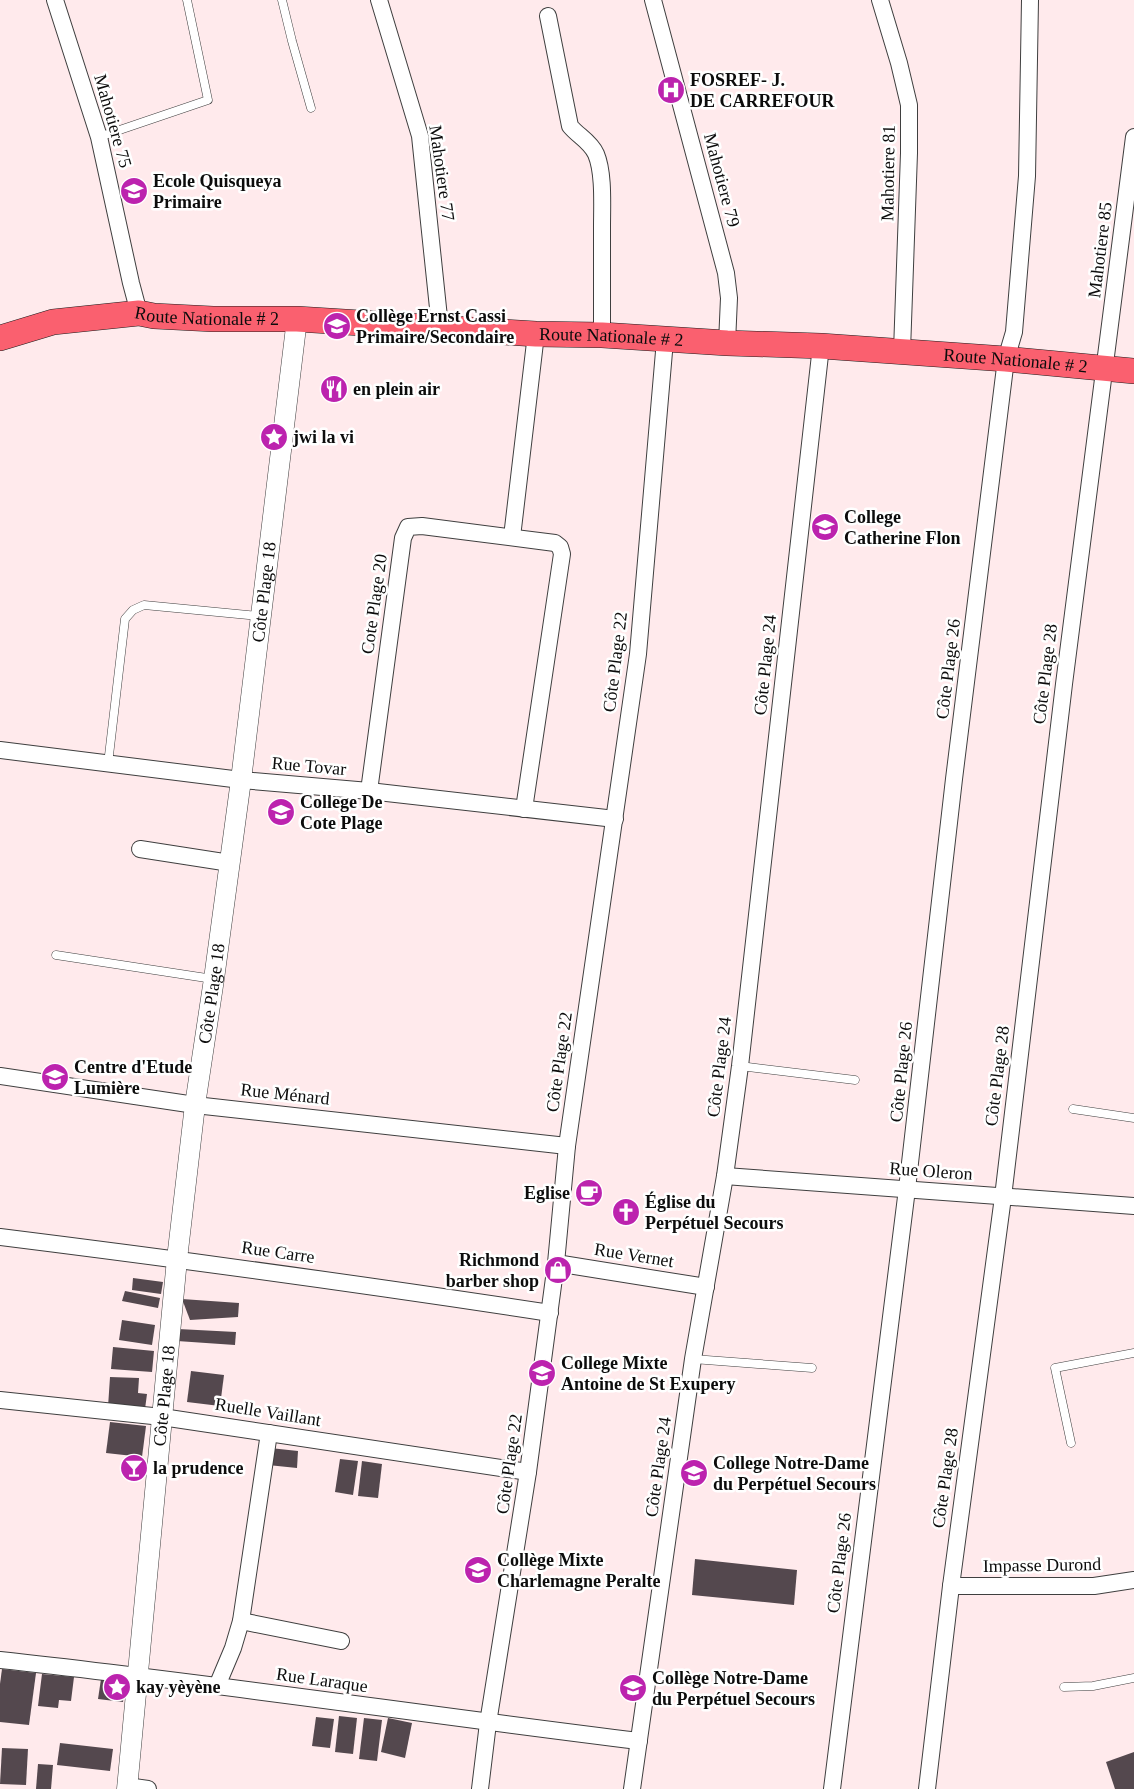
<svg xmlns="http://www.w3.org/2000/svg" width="1134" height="1789" viewBox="0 0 1134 1789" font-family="Georgia,serif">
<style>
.building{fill:#54484e}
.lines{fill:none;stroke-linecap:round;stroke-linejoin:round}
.service-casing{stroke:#3f3f3f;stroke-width:9}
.minor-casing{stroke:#3f3f3f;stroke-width:18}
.tertiary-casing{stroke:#3f3f3f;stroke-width:21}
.primary-casing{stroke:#1d1d1d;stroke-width:26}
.service{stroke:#fff;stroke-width:8}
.minor{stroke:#fff;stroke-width:16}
.tertiary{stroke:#fff;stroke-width:20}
.primary{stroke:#fa606f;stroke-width:25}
.labels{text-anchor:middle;stroke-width:5;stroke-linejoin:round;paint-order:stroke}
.poi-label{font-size:18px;font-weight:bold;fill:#0c0c0c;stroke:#fff;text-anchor:start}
.street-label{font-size:18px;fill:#0c0c0c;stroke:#fff}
</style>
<rect width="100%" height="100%" fill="#ffeaec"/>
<g class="building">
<path d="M133 1278 163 1282 161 1294 132 1290Z"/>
<path d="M125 1291 160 1298 158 1308 122 1301Z"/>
<path d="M182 1299 239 1303 238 1317 190 1320Z"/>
<path d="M122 1320 155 1325 152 1345 119 1340Z"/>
<path d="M178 1329 236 1332 235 1345 177 1341Z"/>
<path d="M113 1347 154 1351 152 1372 111 1369Z"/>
<path d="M191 1371 224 1375 220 1406 187 1402Z"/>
<path d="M110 1377 139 1378 138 1393 147 1394 145 1409 108 1407Z"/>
<path d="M110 1422 146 1426 142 1457 106 1453Z"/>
<path d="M270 1448 298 1451 297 1468 268 1465Z"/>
<path d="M340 1459 358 1461 353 1495 335 1492Z"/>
<path d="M362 1461 382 1464 378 1498 358 1496Z"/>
<path d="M695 1559 797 1570 794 1605 692 1595Z"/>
<path d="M2 1669 36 1673 29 1725 0 1722V1684Z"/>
<path d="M42 1674 74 1677 71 1701 59 1700 58 1708 38 1706Z"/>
<path d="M101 1679 125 1682 123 1702 98 1699Z"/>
<path d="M339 1716 357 1718 353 1754 335 1752Z"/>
<path d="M316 1717 334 1719 330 1748 312 1746Z"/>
<path d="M364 1718 382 1720 377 1761 359 1759Z"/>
<path d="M388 1718 412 1723 405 1758 381 1752Z"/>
<path d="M60 1743 113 1749 110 1771 57 1765Z"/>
<path d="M2 1748 28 1749 26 1785 0 1784Z"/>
<path d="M1134 1752V1789H1115L1106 1762Z"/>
<path d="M38 1764 53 1765 51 1789H36Z"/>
</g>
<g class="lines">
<g class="service-casing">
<g id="service">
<path d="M282 0 292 41 311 108"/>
<path d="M99 137 208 100 187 0"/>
<path d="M108 764 125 619 133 610 144 605 259 616"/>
<path d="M56 955 213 979"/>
<path d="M740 1066 855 1080"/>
<path d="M1073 1109 1134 1118"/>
<path d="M693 1359 812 1368"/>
<path d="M1071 1443 1055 1368 1134 1353"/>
<path d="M1064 1687 1093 1686 1134 1678"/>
</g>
</g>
<g class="minor-casing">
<g id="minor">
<path d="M55 0 99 137 131 283 139 313"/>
<path d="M379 0 420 136 440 327"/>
<path d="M653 0 726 273 729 298 727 343"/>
<path d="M880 0 899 63 909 105V153L902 351"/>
<path d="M548 16 570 126C578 136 590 141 596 154 604 173 602 205 602 227 602 263 602 299 602 335"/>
<path d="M512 537 536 334"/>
<path d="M0 750 241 780 369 791 615 819"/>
<path d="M369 791 403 538 408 527 422 526 555 543 560 547 562 554 524 809"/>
<path d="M140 849 230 863"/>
<path d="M0 1076 195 1105 567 1146"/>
<path d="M725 1176 1134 1206"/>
<path d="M0 1237C184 1260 367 1285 550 1313"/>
<path d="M556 1263 706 1287"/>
<path d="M0 1400 162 1417 528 1472"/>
<path d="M951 1586H1094L1134 1580"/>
<path d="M241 1621 341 1641"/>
<path d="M0 1660C214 1683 426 1715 639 1741"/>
<path d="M217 1686 233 1648 241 1621 269 1433"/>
<path d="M127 1786 148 1789"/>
<path d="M480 1789 488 1723 528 1472 556 1263 567 1146 638 654 665 340"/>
<path d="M632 1789 693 1359 725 1176 740 1066 821 346"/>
<path d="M832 1789 907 1189 954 779 1006 359 1014 332 1027 176 1030 0"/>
<path d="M927 1789 951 1586 1003 1197 1064 684 1134 137"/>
</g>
</g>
<g class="tertiary-casing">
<g id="tertiary">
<path id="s1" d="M127 1789 177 1259 195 1105 214 979 241 780 297 319"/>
</g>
</g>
<g class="primary-casing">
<g id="primary">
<path id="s2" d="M0 338 53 322 139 313 154 316 213 319H297L536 334 602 335 727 343 821 346 1006 359 1134 371"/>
</g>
</g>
<use href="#service" class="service"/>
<use href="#minor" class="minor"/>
<use href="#tertiary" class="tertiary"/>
<use href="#primary" class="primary"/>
</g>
<defs>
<g id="hospital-disc" transform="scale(1.4375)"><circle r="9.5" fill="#bc23ae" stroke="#fff"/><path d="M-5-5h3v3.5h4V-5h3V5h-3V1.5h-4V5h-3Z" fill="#fff"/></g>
<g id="school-disc" transform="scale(1.4375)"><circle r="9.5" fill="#bc23ae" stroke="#fff"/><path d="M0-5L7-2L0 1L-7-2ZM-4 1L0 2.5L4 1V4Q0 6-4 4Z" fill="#fff"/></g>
<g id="restaurant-disc" transform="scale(1.4375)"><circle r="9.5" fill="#bc23ae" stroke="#fff"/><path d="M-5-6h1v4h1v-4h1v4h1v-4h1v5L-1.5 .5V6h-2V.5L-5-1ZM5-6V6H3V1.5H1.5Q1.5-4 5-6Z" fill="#fff"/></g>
<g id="sight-disc" transform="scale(1.4375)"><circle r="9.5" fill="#bc23ae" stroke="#fff"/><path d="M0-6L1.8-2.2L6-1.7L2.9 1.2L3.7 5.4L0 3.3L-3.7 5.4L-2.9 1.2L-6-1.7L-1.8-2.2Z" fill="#fff"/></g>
<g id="cafe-disc" transform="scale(1.4375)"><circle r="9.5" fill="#bc23ae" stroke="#fff"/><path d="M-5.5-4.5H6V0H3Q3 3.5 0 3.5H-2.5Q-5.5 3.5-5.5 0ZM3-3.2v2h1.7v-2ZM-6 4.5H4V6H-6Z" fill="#fff"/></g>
<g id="church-disc" transform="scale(1.4375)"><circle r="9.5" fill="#bc23ae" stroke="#fff"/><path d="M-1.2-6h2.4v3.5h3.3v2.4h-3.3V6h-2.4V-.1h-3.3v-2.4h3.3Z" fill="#fff"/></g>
<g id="shop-disc" transform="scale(1.4375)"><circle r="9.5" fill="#bc23ae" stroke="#fff"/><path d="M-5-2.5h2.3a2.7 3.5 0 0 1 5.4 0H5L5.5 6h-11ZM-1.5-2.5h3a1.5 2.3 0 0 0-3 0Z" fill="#fff"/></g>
<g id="bar-disc" transform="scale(1.4375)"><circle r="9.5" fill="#bc23ae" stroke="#fff"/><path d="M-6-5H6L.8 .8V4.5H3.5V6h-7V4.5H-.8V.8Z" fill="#fff"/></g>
</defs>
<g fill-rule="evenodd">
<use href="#hospital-disc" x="671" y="90"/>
<use href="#school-disc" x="134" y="191"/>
<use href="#school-disc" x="337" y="326"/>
<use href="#restaurant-disc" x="334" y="389"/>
<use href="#sight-disc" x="274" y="437"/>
<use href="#school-disc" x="825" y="527"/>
<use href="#school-disc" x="281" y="812"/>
<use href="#school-disc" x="55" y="1077"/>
<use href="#cafe-disc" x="589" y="1193"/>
<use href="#church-disc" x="626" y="1212"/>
<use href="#shop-disc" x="558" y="1270"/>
<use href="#school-disc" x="542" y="1373"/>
<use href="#bar-disc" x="134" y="1468"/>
<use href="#school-disc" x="694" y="1473"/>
<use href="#school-disc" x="478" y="1570"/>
<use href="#sight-disc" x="117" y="1687"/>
<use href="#school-disc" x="633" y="1688"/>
</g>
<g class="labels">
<g class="poi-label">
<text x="690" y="86">FOSREF- J.<tspan x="690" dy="21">DE CARREFOUR</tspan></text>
<text x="153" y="187">Ecole Quisqueya<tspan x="153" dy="21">Primaire</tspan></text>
<text x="356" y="322">Collège Ernst Cassi<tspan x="356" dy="21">Primaire/Secondaire</tspan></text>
<text x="353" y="395">en plein air</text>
<text x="293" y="443">jwi la vi</text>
<text x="844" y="523">College<tspan x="844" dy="21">Catherine Flon</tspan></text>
<text x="300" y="808">College De<tspan x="300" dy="21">Cote Plage</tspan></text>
<text x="74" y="1073">Centre d'Etude<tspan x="74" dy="21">Lumière</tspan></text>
<text x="570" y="1199" text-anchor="end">Eglise</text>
<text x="645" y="1208">Église du<tspan x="645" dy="21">Perpétuel Secours</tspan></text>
<text x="539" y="1266" text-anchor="end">Richmond<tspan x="539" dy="21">barber shop</tspan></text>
<text x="561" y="1369">College Mixte<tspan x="561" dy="21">Antoine de St Exupery</tspan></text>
<text x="713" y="1469">College Notre-Dame<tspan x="713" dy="21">du Perpétuel Secours</tspan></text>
<text x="153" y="1474">la prudence</text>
<text x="497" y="1566">Collège Mixte<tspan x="497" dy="21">Charlemagne Peralte</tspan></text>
<text x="652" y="1684">Collège Notre-Dame<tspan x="652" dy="21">du Perpétuel Secours</tspan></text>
<text x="136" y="1693">kay yèyène</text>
</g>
<g class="street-label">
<text transform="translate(113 121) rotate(74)" y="6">Mahotiere 75</text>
<text transform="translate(442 173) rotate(82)" y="6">Mahotiere 77</text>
<text transform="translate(888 173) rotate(-89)" y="6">Mahotiere 81</text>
<text transform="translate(722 180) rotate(75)" y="6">Mahotiere 79</text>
<text transform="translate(1100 250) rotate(-83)" y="6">Mahotiere 85</text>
<text dy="6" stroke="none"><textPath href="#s2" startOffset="210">Route Nationale # 2</textPath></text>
<text dy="6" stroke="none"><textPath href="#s2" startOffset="615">Route Nationale # 2</textPath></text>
<text dy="6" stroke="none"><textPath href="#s2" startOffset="1020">Route Nationale # 2</textPath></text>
<text dy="6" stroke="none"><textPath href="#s1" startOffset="1205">Côte Plage 18</textPath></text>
<text transform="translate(374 604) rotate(-82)" y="6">Cote Plage 20</text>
<text transform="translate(615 662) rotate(-83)" y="6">Côte Plage 22</text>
<text transform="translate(765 665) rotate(-84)" y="6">Côte Plage 24</text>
<text transform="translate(948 669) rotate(-83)" y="6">Côte Plage 26</text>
<text transform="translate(1045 674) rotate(-83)" y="6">Côte Plage 28</text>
<text transform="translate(309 766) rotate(5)" y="6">Rue Tovar</text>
<text dy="6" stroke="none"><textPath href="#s1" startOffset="800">Côte Plage 18</textPath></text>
<text transform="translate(559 1062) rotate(-82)" y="6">Côte Plage 22</text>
<text transform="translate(719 1067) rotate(-83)" y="6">Côte Plage 24</text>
<text transform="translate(901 1072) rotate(-84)" y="6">Côte Plage 26</text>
<text transform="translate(997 1076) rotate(-83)" y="6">Côte Plage 28</text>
<text transform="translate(285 1094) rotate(6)" y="6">Rue Ménard</text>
<text transform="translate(931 1171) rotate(4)" y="6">Rue Oleron</text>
<text transform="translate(278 1252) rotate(8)" y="6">Rue Carre</text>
<text transform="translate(634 1255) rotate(9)" y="6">Rue Vernet</text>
<text dy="6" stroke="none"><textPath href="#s1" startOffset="395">Côte Plage 18</textPath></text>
<text transform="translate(268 1412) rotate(9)" y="6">Ruelle Vaillant</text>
<text transform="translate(509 1464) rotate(-82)" y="6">Côte Plage 22</text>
<text transform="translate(658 1467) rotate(-82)" y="6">Côte Plage 24</text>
<text transform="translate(945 1478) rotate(-82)" y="6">Côte Plage 28</text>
<text transform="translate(839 1563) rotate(-83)" y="6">Côte Plage 26</text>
<text transform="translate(1042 1565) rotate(-1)" y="6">Impasse Durond</text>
<text transform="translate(322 1680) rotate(8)" y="6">Rue Laraque</text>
</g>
</g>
</svg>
